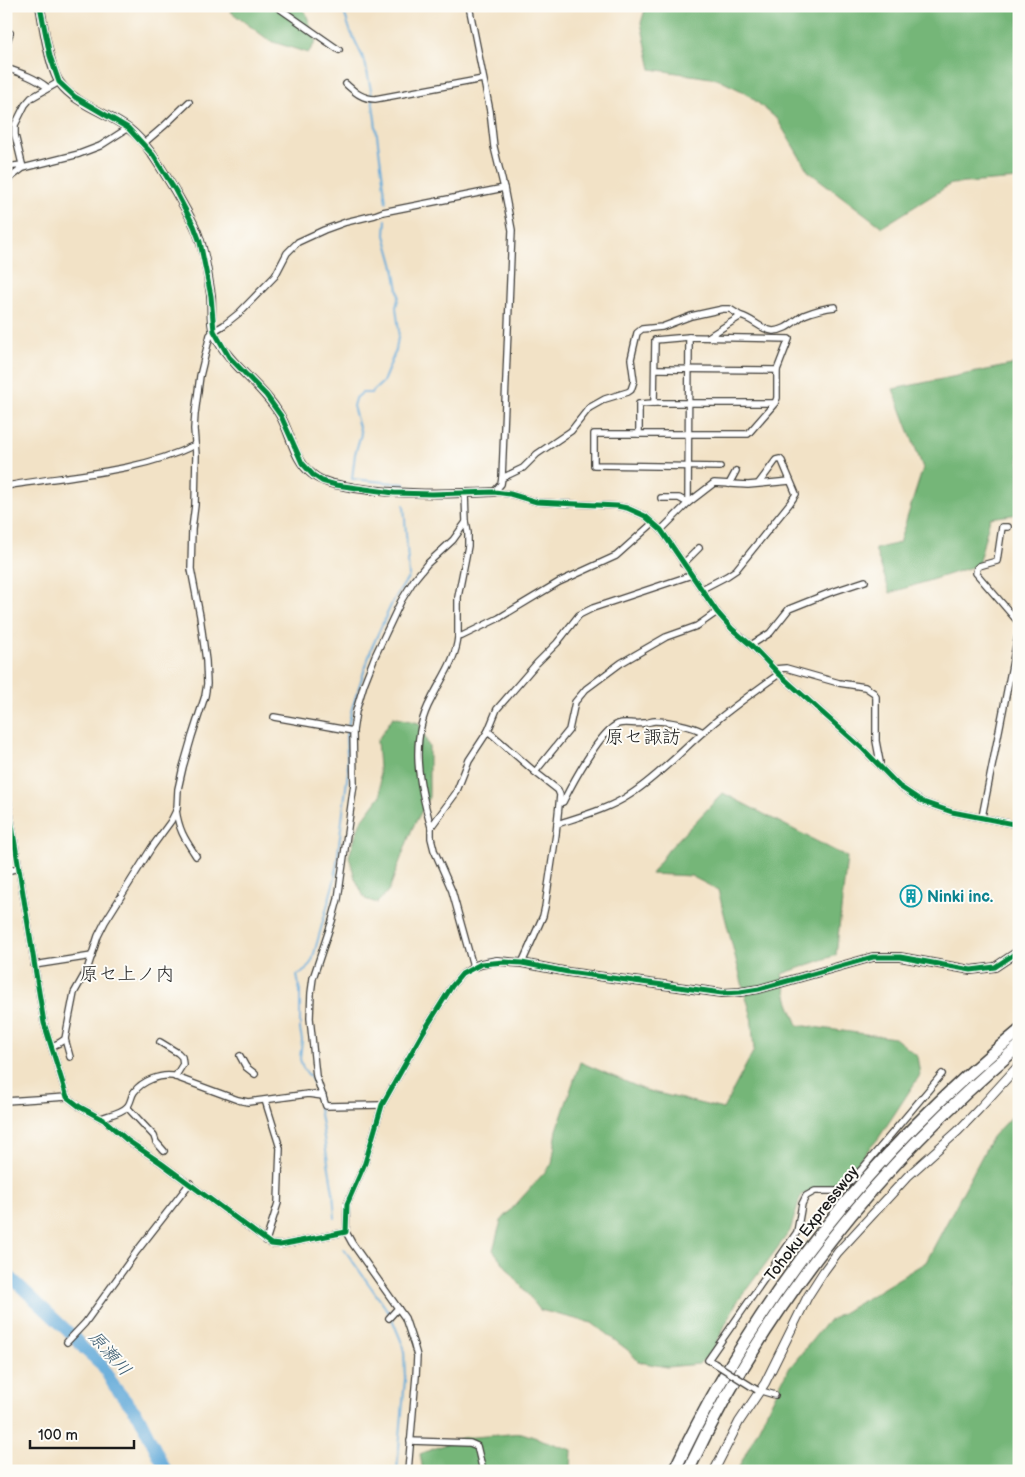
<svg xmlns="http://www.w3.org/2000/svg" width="1025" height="1477" viewBox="0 0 1025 1477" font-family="'Balsamiq Sans','Klee One',sans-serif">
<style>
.forest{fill:#74b678;stroke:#48694a}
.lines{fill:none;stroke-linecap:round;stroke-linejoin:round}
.stream{stroke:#63aad9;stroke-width:2}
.river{stroke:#63aad9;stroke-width:12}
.minor-casing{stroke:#3c3a36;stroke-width:8}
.tertiary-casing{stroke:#3c3a36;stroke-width:10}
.motorway-casing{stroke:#3c3a36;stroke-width:14}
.minor{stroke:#fff;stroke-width:5.5}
.tertiary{stroke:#fff;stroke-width:8}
.motorway{stroke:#fff;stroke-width:11}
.minor-bridge-casing{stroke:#3c3a36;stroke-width:8;stroke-linecap:butt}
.minor-bridge{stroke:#fff;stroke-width:5.5}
.cycleway-casing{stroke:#fdfcf7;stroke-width:8}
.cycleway{stroke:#00873e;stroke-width:5}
.labels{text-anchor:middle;stroke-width:4;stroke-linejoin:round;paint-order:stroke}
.culture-label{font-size:16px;font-weight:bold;fill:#0d838f;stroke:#fdfcf7;text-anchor:start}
.street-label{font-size:16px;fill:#1c1c1c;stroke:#fdfcf7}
.water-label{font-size:18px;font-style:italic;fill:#3c5c71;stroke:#fdfcf7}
.quarter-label{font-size:19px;fill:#1c1c1c;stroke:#fdfcf7}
</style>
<rect width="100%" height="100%" fill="#fdfcf7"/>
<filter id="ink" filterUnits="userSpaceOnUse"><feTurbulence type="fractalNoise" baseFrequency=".02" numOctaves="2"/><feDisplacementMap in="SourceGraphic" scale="10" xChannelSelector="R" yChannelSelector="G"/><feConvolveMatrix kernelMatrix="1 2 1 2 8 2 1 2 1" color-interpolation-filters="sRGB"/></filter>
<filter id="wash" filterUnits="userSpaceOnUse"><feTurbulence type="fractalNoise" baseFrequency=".0096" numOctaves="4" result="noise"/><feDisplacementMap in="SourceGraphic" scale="20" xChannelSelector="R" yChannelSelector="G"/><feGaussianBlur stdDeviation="1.12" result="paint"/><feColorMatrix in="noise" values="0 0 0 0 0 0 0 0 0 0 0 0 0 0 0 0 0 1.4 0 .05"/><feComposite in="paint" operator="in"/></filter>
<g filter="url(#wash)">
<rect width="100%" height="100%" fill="#f2e2c6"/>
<g class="forest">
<path d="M233 6H301L306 13 316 42 308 53 270 41 231 12Z"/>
<path d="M646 6H1019V179L951 184 882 227 808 171 777 119 746 93 717 79 651 69 641 23Z"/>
<path d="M1019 351V514L990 518 978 565 890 593 875 549 899 543 923 468 893 389 1016 364Z"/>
<path d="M393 717 419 723 429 747V797L412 829 389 890 377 903 365 899 355 878 349 856 360 823 381 795 377 741Z"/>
<path d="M723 793 847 857 836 955 782 974 789 1003 798 1025 895 1038 917 1056 920 1075 878 1139 838 1184 801 1195 790 1231 735 1305 713 1350 699 1364 667 1367 639 1362 629 1351 592 1323 540 1310 493 1250 501 1221 552 1164 557 1130 580 1062 645 1090 723 1109 754 1050 751 1014 742 983 718 890 691 876 651 874 669 849Z"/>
<path d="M1019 1108V1471H737L787 1371 826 1323 926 1262 992 1137Z"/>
<path d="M522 1433 572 1450 571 1471H423L420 1454 462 1438Z"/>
</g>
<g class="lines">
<g class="stream">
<path d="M342 6 350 30 365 62 371 90 386 202"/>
<path d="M386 220 385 235 394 267 399 296 396 307 399 331 396 350 383 382 371 393H362L355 399 353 406 361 434 355 454 352 479 405 484V488"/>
<path d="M335 1218 333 1192 319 1108 318 1092 311 1078 303 1068 300 1059 302 1040 300 1029V991L297 975 306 970 312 961 335 878 348 771 346 736 352 708 372 647 392 603 409 576 404 505"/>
<path d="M344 1249 390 1314 404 1348 405 1379 397 1471"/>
</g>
<path class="river" d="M6 1273 74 1337 84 1349 102 1365 114 1386 139 1416 166 1471"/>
</g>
</g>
<g filter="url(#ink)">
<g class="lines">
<g class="minor-casing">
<g id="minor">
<path d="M276 6 339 50"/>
<path d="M469 6 490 111 494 147 504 188 512 230 502 478 501 484 494 492"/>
<path d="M6 45 10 33"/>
<path d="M6 68C21 73 36 78 48 88"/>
<path d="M346 84C355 92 362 99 375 99L483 79"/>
<path d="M143 144 164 126 189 102"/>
<path d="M6 167 22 165"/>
<path d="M23 168 15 135V125L25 105 31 98 59 82"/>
<path d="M6 181 23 168 79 154 100 146 128 128"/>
<path d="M708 337 741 316C753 319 761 330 773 331 786 331 794 321 804 315 814 311 825 308 835 307"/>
<path d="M655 369 777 370"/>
<path d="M639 434V404L654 403"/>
<path d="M720 467 594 465V434H748L775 403 777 398V370L789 339 689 337 655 340 654 403H775"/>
<path d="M502 478 523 468 537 454 571 431 589 408 605 399 628 392 631 390 634 381 631 359 637 333 642 329 662 327 691 316 723 309H730L741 316"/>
<path d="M729 484 736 471"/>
<path d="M6 486C69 475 137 473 195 445"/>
<path d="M494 492 510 494 537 502 617 506 627 508 645 516 661 530 717 612 732 629 752 646 779 674 863 749 899 786 923 802 952 812 1019 825"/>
<path d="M465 493 466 522 468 533V546L458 597V637L462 636 499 618 559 582 616 556 653 523"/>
<path d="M661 498H679L688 503 714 483 748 485 790 481"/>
<path d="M1008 527H1002L997 561 979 566 977 568 976 573 1019 623"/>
<path d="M661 530 688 503 689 337"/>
<path d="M683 564 699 548"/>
<path d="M702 589 727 576 736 570 790 503 796 494 782 461 780 459 776 460 759 483"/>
<path d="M751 645 770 633 789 609 829 593 865 581"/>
<path d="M774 669 786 668 839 683 865 687 874 693 876 697V741L880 762V766"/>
<path d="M274 717 353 731"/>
<path d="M488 731 535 772 558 790 560 795 556 834 545 907 543 916 522 963"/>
<path d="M535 772 569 730 575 702 586 689 621 663 666 637 697 626 717 612"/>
<path d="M6 789 44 1023 67 1097 80 1107 104 1120 127 1140 161 1163 271 1244 280 1245 346 1232 347 1204 365 1163 382 1105 422 1034 452 986 462 974 473 967 452 891 434 850 431 838V827L456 793 469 760 488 731 497 709 537 663 557 643 579 615 593 608 692 575"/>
<path d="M560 803 563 802C572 784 600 731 618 724 626 721 635 725 644 723 648 723 651 721 655 721 668 721 692 726 703 732"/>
<path d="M176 810C179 831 185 839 196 856"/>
<path d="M982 817 1019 630"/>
<path d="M557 824C582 816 609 809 631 794 660 775 683 749 709 727 731 708 755 691 779 674"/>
<path d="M431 827C419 785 409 740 431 700 441 679 456 660 458 637"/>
<path d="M6 871 19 868"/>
<path d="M34 965 92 956"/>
<path d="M65 1039 70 1057"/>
<path d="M160 1042 178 1053 182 1057 183 1064 175 1077"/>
<path d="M52 1046 59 1043 65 1039 74 993 87 970 98 936 105 922 152 847 171 821 177 809 178 789 183 767 192 736 205 696 207 684 206 661 200 616 191 569 192 529 195 505 196 455 194 429 195 414 200 376 210 335 214 331 224 325 239 313 275 276 287 253 298 242 324 230 346 222 375 215 383 212 504 188"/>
<path d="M240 1056 246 1067 255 1074"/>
<path d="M265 1100 280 1148 278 1203 266 1241"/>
<path d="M6 1101 67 1097"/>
<path d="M382 1105 326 1106 316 1076 310 1018 311 993 313 978 332 921 338 899 354 784 353 731 356 711 364 684 375 656 401 601 414 580 427 564 453 540 466 522"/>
<path d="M127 1107 154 1136 156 1142 164 1151"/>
<path d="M101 1118C109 1115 121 1113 127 1107 131 1103 131 1096 134 1092 142 1081 160 1074 173 1076L238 1100 248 1102 308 1094 323 1096"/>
<path d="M346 1232 352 1243 405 1318 414 1345 417 1356 416 1376 408 1471"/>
<path d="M389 1318 398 1308"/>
<path d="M67 1342 85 1323 137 1251 190 1183"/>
<path d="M714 1363 708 1360 797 1232 802 1204 806 1196 815 1191H837L844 1188 861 1170 942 1074"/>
<path d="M758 1390 775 1395"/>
<path d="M410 1441 470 1443 477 1446 483 1471"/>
</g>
</g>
<g class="tertiary-casing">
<g id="tertiary">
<path d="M40 6C43 24 50 70 60 83 75 104 108 113 129 129 148 144 161 168 174 189 181 201 188 213 194 225 204 246 207 272 211 295 212 307 210 322 214 333 229 366 262 384 280 415 291 434 294 460 312 474 324 484 340 485 355 488 401 495 447 494 494 492"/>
<path d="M473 967 481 964 497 961 522 963 568 972 722 993 740 992 759 989 873 957H900L971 970 995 967 1019 951"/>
<path d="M714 1471 739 1422 765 1383 808 1296 824 1271 838 1252 908 1176 958 1131 979 1109 1019 1065"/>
</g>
</g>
<g class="motorway-casing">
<g id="motorway">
<path d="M674 1471C755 1300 872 1151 1019 1031"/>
<path d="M688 1471C765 1306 880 1163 1019 1046"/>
</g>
</g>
<use href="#minor" class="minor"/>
<use href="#tertiary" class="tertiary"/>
<use href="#motorway" class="motorway"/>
<g class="minor-bridge-casing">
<path id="minor-bridge" d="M714 1363 757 1390"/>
</g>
<use href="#minor-bridge" class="minor-bridge"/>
<g class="cycleway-casing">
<g id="cycleway">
<path d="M40 6 50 56 59 82 75 97 128 128 153 155 175 190 194 226 200 242 211 296 214 331 229 357 266 395 281 416 302 463 313 475 322 481 336 485 394 493 432 494 494 492 510 494 537 502 617 506 627 508 645 516 661 530 717 612 732 629 752 646 779 674 863 749 899 786 923 802 952 812 1019 825"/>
<path d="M6 789 44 1023 67 1097 80 1107 104 1120 127 1140 161 1163 271 1244 280 1245 346 1232 347 1204 365 1163 382 1105 422 1034 452 986 462 974 481 964 505 962 522 963 568 972 722 993 740 992 759 989 873 957H900L971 970 995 967 1019 951"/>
</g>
</g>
<use href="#cycleway" class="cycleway"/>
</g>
</g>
<defs>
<g id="building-ring" transform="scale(1.125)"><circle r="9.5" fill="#fdfcf7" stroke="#0f9aa8" stroke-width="1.5"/><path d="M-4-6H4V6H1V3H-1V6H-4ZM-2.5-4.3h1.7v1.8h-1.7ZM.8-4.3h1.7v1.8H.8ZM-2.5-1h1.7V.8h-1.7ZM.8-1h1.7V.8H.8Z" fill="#0f9aa8"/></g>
</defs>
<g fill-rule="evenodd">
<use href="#building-ring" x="911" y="896"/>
</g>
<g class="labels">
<g class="culture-label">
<text x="927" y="902">Ninki inc.</text>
</g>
<g class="street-label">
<text transform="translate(811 1223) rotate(-52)" y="6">Tohoku Expressway</text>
</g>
<g class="water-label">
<text transform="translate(110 1353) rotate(48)" y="6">原瀬川</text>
</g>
<g class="quarter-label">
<text x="643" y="743">原セ諏訪</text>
<text x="127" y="980">原セ上ノ内</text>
</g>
</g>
<rect width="1025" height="1477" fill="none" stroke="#fdfcf7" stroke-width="25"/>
<path d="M30 1440v8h104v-8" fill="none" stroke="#1c1c1c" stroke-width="2.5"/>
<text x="38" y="1440" font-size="15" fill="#1c1c1c" stroke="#fdfcf7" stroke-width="4" paint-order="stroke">100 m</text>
</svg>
